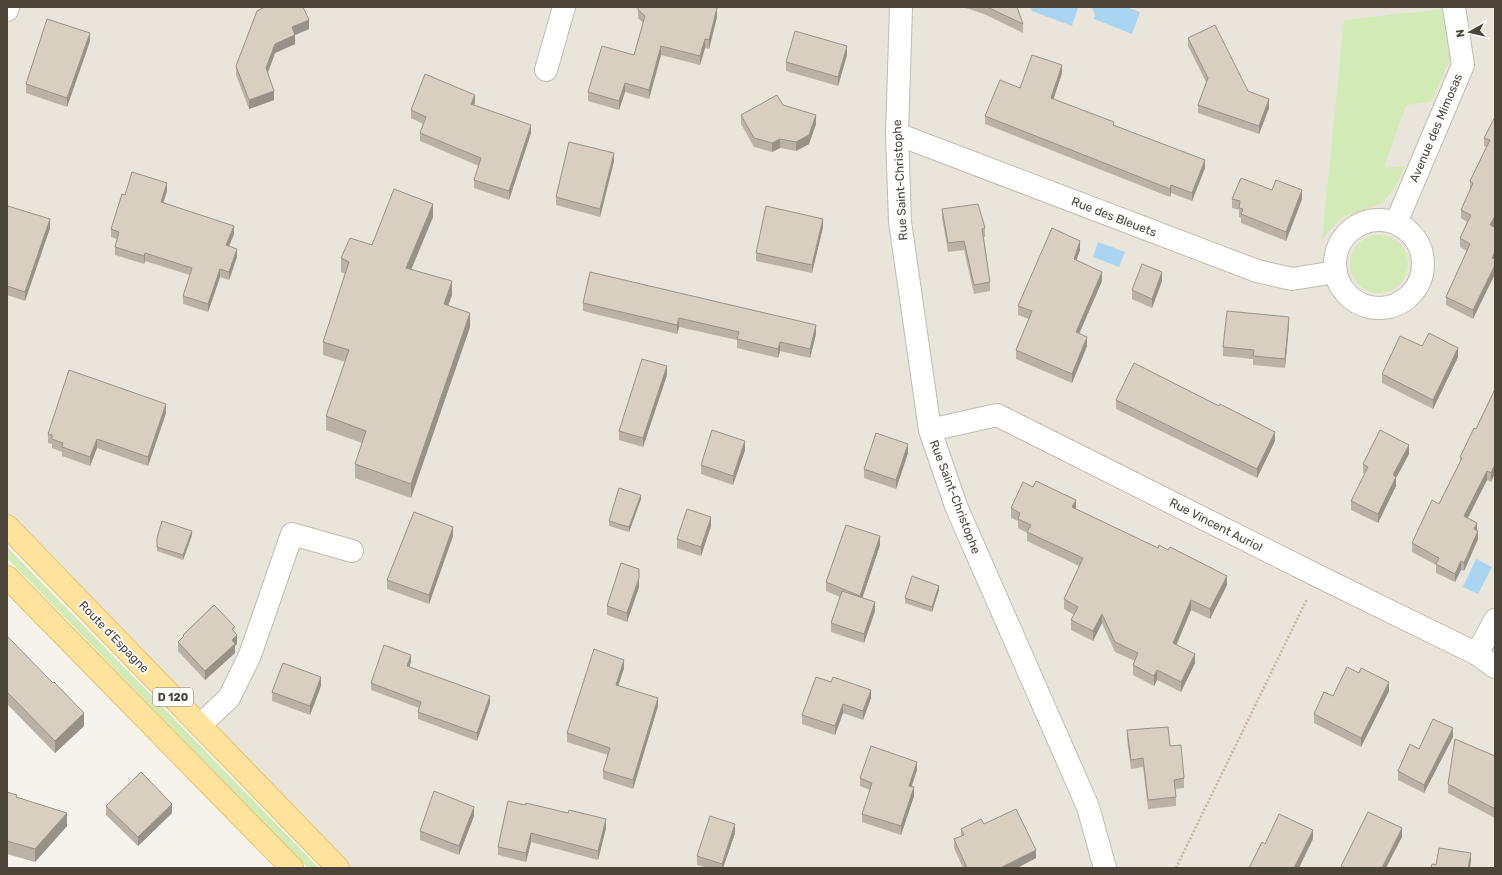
<svg xmlns="http://www.w3.org/2000/svg" width="1502" height="875" viewBox="0 0 1502 875" font-family="Rubik,sans-serif">
<style>
.residential{fill:#eae5da}
.green{fill:#d2eab5}
.water{fill:#a9d4f2}
.lines{fill:none;stroke-linecap:round;stroke-linejoin:round}
.minor-casing{stroke:#c2bbae;stroke-width:24}
.major-casing{stroke:#e6c16a;stroke-width:24}
.path{stroke:#c4b79f;stroke-width:2.5;stroke-dasharray:2 2;stroke-linecap:butt}
.minor{stroke:#fff;stroke-width:22}
.major{stroke:#ffe39c;stroke-width:22}
.wall{fill:#bab2a6}
.shaded-wall{fill:#979187}
.building{fill:#d8cfc1;stroke:#979187}
.labels{text-anchor:middle;stroke-width:3.5;stroke-linejoin:round;paint-order:stroke}
.shield{fill:#fff;stroke:#817c74;stroke-width:1}
.shield-label{font-size:11px;font-weight:bold;fill:#4b4439}
.street-label{font-size:12px;fill:#4b4439;stroke:#fff}
</style>
<rect width="100%" height="100%" fill="#f6f3ec"/>
<path class="residential" d="M7 7H1495V868H338L7 526Z"/>
<g class="green">
<path d="M1445 9 1452 56 1431 102 1406 105 1384 168 1405 166 1396 186 1382 203 1343 217 1331 228 1322 240 1344 20Z"/>
<circle cx="1379" cy="264" r="29"/>
<path d="M7 547 319 868H308L7 558Z"/>
</g>
<g class="water">
<path d="M1031 7H1078L1072 26 1032 11Z"/>
<path d="M1092 7H1126L1140 12 1132 34 1094 19 1095 15Z"/>
<path d="M1098 242 1125 252 1119 267 1093 257Z"/>
<path d="M1476 559 1492 567 1478 594 1463 587Z"/>
</g>
<g class="lines">
<g class="minor-casing">
<g id="minor">
<path d="M901 7 897 134 900 222 930 430 956 506 1088 807 1105 868"/>
<path d="M7 10 8 7"/>
<path d="M546 70 564 7"/>
<path d="M897 134 1257 271 1292 279 1336 272"/>
<circle cx="1379" cy="264" r="44"/>
<path d="M1396 223 1463 65 1454 7"/>
<path d="M930 430 997 415 1318 576 1477 654 1495 667"/>
<path d="M1477 654 1495 620"/>
<path d="M200 725 229 698 250 655 292 534 352 551"/>
</g>
</g>
<g class="major-casing">
<g id="major">
<path d="M7 526 338 868"/>
<path d="M7 577 292 868"/>
</g>
</g>
<path class="path" d="M1176 868 1307 599"/>
<use href="#minor" class="minor"/>
<use href="#major" class="major"/>
</g>
<g class="wall">
<path d="M963 7H1017L1023 24V33L984 14Z"/>
<path d="M638 10 717 17 709 49 705 48 700 65 661 55 649 99 625 92 619 110 588 101V92L634 55 643 23 638 18Z"/>
<path d="M257 11 309 29 295 35V44L275 53 268 73 274 100 249 109 236 75V66Z"/>
<path d="M1188 38 1248 91 1269 108 1259 134 1198 113V105L1206 82 1188 46Z"/>
<path d="M90 41 67 107 26 93V84Z"/>
<path d="M847 55 838 86 786 71V62Z"/>
<path d="M1062 73 1053 99 1114 125 1205 168 1192 201 1171 193 1170 197 985 124V116L1020 88Z"/>
<path d="M475 103 474 105 531 133 509 200 474 188V180L479 166 420 141V133L423 124 411 118V110Z"/>
<path d="M783 105 816 124 809 144 796 151 780 148 772 152 754 147 741 124V115Z"/>
<path d="M1495 117V225L1494 227 1473 319 1446 305V297L1467 251 1460 247V238L1467 222 1461 218V210L1470 190V181L1486 147 1484 146V138Z"/>
<path d="M614 161 600 217 556 205V197Z"/>
<path d="M1272 190 1302 199 1286 241 1241 223V218L1239 217V210L1232 208V199Z"/>
<path d="M167 191 163 202 234 234 229 246 237 257 229 280 220 277 208 312 183 304V296L190 275 145 261 144 264 115 255V247L117 239 111 237V229L125 195Z"/>
<path d="M942 209 985 228V237H984L990 282V291L974 294 964 250 948 252 942 218Z"/>
<path d="M7 210 50 228 25 301 7 295Z"/>
<path d="M433 217 411 270 452 295 448 305 470 327 411 498 355 478V464L362 443 326 430V416L345 362 323 355V342L345 274 341 272V258Z"/>
<path d="M823 227 812 273 756 261V253Z"/>
<path d="M1080 250 1076 260 1102 281 1079 334 1087 346 1072 383 1016 359V350L1029 319 1018 315V306Z"/>
<path d="M1162 281 1152 308 1132 299V290Z"/>
<path d="M583 303 816 334 810 358 780 351 778 358 737 348V340L679 327 677 334 583 311Z"/>
<path d="M1289 325 1285 368 1253 365V359L1223 356V347Z"/>
<path d="M1422 346 1458 357 1433 409 1382 383V374Z"/>
<path d="M667 375 643 447 619 440V431Z"/>
<path d="M1495 389V473L1491 482 1487 480 1468 518 1477 530 1478 539 1464 571 1461 570 1455 582 1436 573V565L1412 552V543L1439 504 1460 463V457L1476 429Z"/>
<path d="M1116 400 1275 441 1257 478 1116 409Z"/>
<path d="M166 413 148 466 97 448 90 466 62 456V452L52 448V444L48 443V434Z"/>
<path d="M745 450 733 485 701 474V465Z"/>
<path d="M908 453 896 489 864 478V469Z"/>
<path d="M1409 454 1396 478V486L1378 523 1351 510V501L1365 474 1363 473V464Z"/>
<path d="M641 499 629 532 609 526V521Z"/>
<path d="M1011 508 1076 509 1227 585 1210 619 1191 610 1177 644 1195 663 1181 692 1157 680 1154 686 1133 675V665L1135 661 1115 652 1102 623 1093 641 1071 630V620L1074 615 1064 609V599L1079 566 1027 541V533L1018 528V521L1011 518Z"/>
<path d="M711 526 701 556 677 548V539Z"/>
<path d="M192 535 183 560 157 551V538Z"/>
<path d="M453 536 429 604 387 589V580Z"/>
<path d="M880 545 862 598 875 611 864 643 831 632V623L840 597 826 591V582Z"/>
<path d="M639 587 627 622 607 615V606Z"/>
<path d="M939 590 932 612 905 603V598Z"/>
<path d="M235 632 237 644 235 646V653L205 680 178 651V642L183 637V635Z"/>
<path d="M7 636 84 726 55 753 7 704Z"/>
<path d="M411 662 409 667 490 703 477 741 418 719V712L419 708 371 690V683Z"/>
<path d="M624 668 618 685 658 706 633 789 603 779V771L608 755 567 742V733Z"/>
<path d="M816 677 871 698 863 720 843 713 835 735 802 724V715Z"/>
<path d="M321 686 310 715 272 701V692Z"/>
<path d="M1389 691 1361 747 1314 723V714L1333 696Z"/>
<path d="M1127 730 1170 746 1184 778V788L1175 789 1176 797V806L1148 809 1143 767 1131 769 1127 739Z"/>
<path d="M1453 737 1424 793 1398 780V771L1419 749Z"/>
<path d="M1495 756V818L1448 793V784Z"/>
<path d="M917 770 911 787 914 796 901 835 862 822V814L870 790 860 786V778Z"/>
<path d="M7 792 67 826 35 862 7 854Z"/>
<path d="M508 801 606 828 598 860 531 842 526 862 498 855V847Z"/>
<path d="M106 806 172 813 138 846 106 815Z"/>
<path d="M474 816 459 855 420 840V831Z"/>
<path d="M984 824 1036 858 1017 868H963L954 848V839L961 836V829Z"/>
<path d="M735 833 723 868H707L697 865V856Z"/>
</g>
<g class="shaded-wall">
<path d="M717 8V17L709 49V40Z"/>
<path d="M309 20V29L295 35V44L275 53 266 77V68L275 44 292 27Z"/>
<path d="M90 33V41L67 107V98Z"/>
<path d="M705 39V48L700 65V56Z"/>
<path d="M661 46V55L649 99V90Z"/>
<path d="M847 46V55L838 86V77Z"/>
<path d="M1062 65V73L1051 107V98Z"/>
<path d="M625 83V92L619 110V101Z"/>
<path d="M274 91V100L249 109V100Z"/>
<path d="M475 95V103L471 112V104Z"/>
<path d="M1269 99V108L1259 134V126Z"/>
<path d="M816 115V124L809 144 796 151V142Z"/>
<path d="M531 125V133L509 200V191Z"/>
<path d="M780 139V148L772 152V143Z"/>
<path d="M614 153V161L600 217V209Z"/>
<path d="M1205 160V168L1192 201V193Z"/>
<path d="M167 183V191L161 210V202Z"/>
<path d="M1171 185V193L1170 197V189Z"/>
<path d="M1302 190V199L1286 241V232Z"/>
<path d="M433 204V217L406 282V268Z"/>
<path d="M1495 216V225L1490 234V225Z"/>
<path d="M50 219V228L25 301V292Z"/>
<path d="M823 219V227L812 273V265Z"/>
<path d="M234 226V234L226 253V245Z"/>
<path d="M1080 241V250L1074 268V259Z"/>
<path d="M237 249V257L229 280V272Z"/>
<path d="M1495 252V261L1492 258Z"/>
<path d="M145 253V261L144 264V256Z"/>
<path d="M1495 265V274L1473 319V310Z"/>
<path d="M220 269V277L208 312V304Z"/>
<path d="M1102 272V281L1076 341V332Z"/>
<path d="M1162 272V281L1152 308V299Z"/>
<path d="M452 281V295L444 317V304Z"/>
<path d="M470 313V327L411 498V484Z"/>
<path d="M1289 317V325L1285 368V359Z"/>
<path d="M679 318V327L677 334V325Z"/>
<path d="M816 325V334L810 358V349Z"/>
<path d="M1087 337V346L1072 383V374Z"/>
<path d="M780 342V351L778 358V349Z"/>
<path d="M1458 348V357L1433 409V400Z"/>
<path d="M667 366V375L643 447V438Z"/>
<path d="M166 404V413L148 466V457Z"/>
<path d="M1275 432V441L1257 478V469Z"/>
<path d="M97 439V448L90 466V457Z"/>
<path d="M745 441V450L733 485V476Z"/>
<path d="M908 444V453L896 489V480Z"/>
<path d="M1409 445V454L1396 478V486L1378 523V514L1393 475Z"/>
<path d="M1495 464V473L1491 482V473Z"/>
<path d="M1487 471V480L1464 525V516Z"/>
<path d="M641 495V499L629 532V527Z"/>
<path d="M1076 500V510L1072 507Z"/>
<path d="M711 517V526L701 556V547Z"/>
<path d="M1477 523V532L1474 529Z"/>
<path d="M453 527V536L429 604V595Z"/>
<path d="M192 531V535L183 560V555Z"/>
<path d="M1478 531V539L1464 571V563Z"/>
<path d="M880 536V545L860 605V596Z"/>
<path d="M1461 561V570L1455 582V574Z"/>
<path d="M1227 576V585L1210 619V609Z"/>
<path d="M639 578V587L627 622V613Z"/>
<path d="M939 586V590L932 612V607Z"/>
<path d="M1191 600V610L1173 652V643Z"/>
<path d="M875 602V611L864 643V634Z"/>
<path d="M1102 614V623L1093 641V631Z"/>
<path d="M237 635V644L235 646V653L205 680V671Z"/>
<path d="M1195 654V663L1181 692V682Z"/>
<path d="M411 655V662L407 674V666Z"/>
<path d="M624 660V668L616 693V685Z"/>
<path d="M1157 670V680L1154 686V676Z"/>
<path d="M321 677V686L310 715V706Z"/>
<path d="M1389 682V691L1361 747V738Z"/>
<path d="M871 690V698L863 720V711Z"/>
<path d="M490 696V703L477 741V733Z"/>
<path d="M658 698V706L633 789V780Z"/>
<path d="M843 704V713L835 735V726Z"/>
<path d="M84 713V726L55 753V741Z"/>
<path d="M1453 728V737L1424 793V785Z"/>
<path d="M917 762V770L909 794V786Z"/>
<path d="M914 787V796L901 835V826Z"/>
<path d="M172 804V813L138 846V837Z"/>
<path d="M474 807V816L459 855V846Z"/>
<path d="M67 813V826L35 862V849Z"/>
<path d="M606 819V828L598 860V851Z"/>
<path d="M735 824V833L723 868H722V864Z"/>
<path d="M1402 828V837L1386 868H1382Z"/>
<path d="M1313 830V839L1299 868H1294Z"/>
<path d="M531 833V842L526 862V853Z"/>
<path d="M1036 850V858L1017 868H1000Z"/>
<path d="M1471 853V862L1470 868H1468Z"/>
</g>
<g class="building">
<path d="M265 7H303L309 20 292 27 295 35 275 44 266 68 274 91 249 100 236 66 257 11Z"/>
<path d="M638 7H713L717 8 709 40 705 39 700 56 661 46 649 90 625 83 619 101 588 92 602 46 634 55 645 16 638 10Z"/>
<path d="M987 7H1017L1023 24Z"/>
<path d="M47 19 90 33 67 98 26 84Z"/>
<path d="M1215 25 1248 91 1269 99 1259 126 1198 105 1208 78 1188 38Z"/>
<path d="M795 31 847 46 838 77 786 62Z"/>
<path d="M1032 55 1062 65 1051 98 1114 122 1113 125 1205 160 1192 193 1171 185 1170 189 985 116 1000 80 1020 88Z"/>
<path d="M425 74 475 95 471 104 531 125 509 191 474 180 481 158 420 133 426 117 411 110Z"/>
<path d="M777 95 783 105 816 115 809 135 796 142 780 139 772 143 754 138 741 115Z"/>
<path d="M1495 117V216L1490 225 1495 227V252L1492 258 1495 259V265L1473 310 1446 297 1470 244 1460 238 1471 215 1461 210 1473 183 1470 181 1490 140 1484 138Z"/>
<path d="M569 142 614 153 600 209 556 197Z"/>
<path d="M132 172 167 183 161 202 234 226 226 245 237 249 229 272 220 269 208 304 183 296 192 268 145 253 144 256 115 247 119 232 111 229 122 194 125 195Z"/>
<path d="M1241 178 1272 190 1276 180 1302 190 1286 232 1241 214 1243 209 1239 208 1240 201 1232 199Z"/>
<path d="M394 189 433 204 406 268 452 281 444 304 470 313 411 484 355 464 366 431 326 416 349 350 323 342 349 262 341 258 350 238 372 245Z"/>
<path d="M978 204 985 228 982 229 990 282 974 285 964 241 948 243 942 209Z"/>
<path d="M8 206 50 219 25 292 7 286V210Z"/>
<path d="M766 206 823 219 812 265 756 253Z"/>
<path d="M1052 228 1080 241 1074 259 1102 272 1076 332 1087 337 1072 374 1016 350 1032 311 1018 306Z"/>
<path d="M1142 264 1162 272 1152 299 1132 290Z"/>
<path d="M590 272 816 325 810 349 780 342 778 349 737 339 739 332 679 318 677 325 583 303Z"/>
<path d="M1227 311 1289 317 1285 359 1253 356 1254 350 1223 347Z"/>
<path d="M1429 333 1458 348 1433 400 1382 374 1400 336 1422 346Z"/>
<path d="M642 359 667 366 643 438 619 431Z"/>
<path d="M1134 363 1219 406 1220 404 1275 432 1257 469 1116 400Z"/>
<path d="M69 370 166 404 148 457 97 439 90 457 62 447 63 443 52 439V435L48 434Z"/>
<path d="M1495 389V464L1491 473 1487 471 1464 516 1477 523 1474 529 1478 531 1464 563 1461 561 1455 574 1436 564 1439 558 1412 543 1432 500 1439 504 1462 458 1460 457 1474 428 1476 429Z"/>
<path d="M712 430 745 441 733 476 701 465Z"/>
<path d="M1380 430 1409 445 1393 475 1396 477 1378 514 1351 501 1368 467 1363 464Z"/>
<path d="M876 433 908 444 896 480 864 469Z"/>
<path d="M1036 481 1076 500 1072 507 1158 548 1159 545 1168 550 1170 547 1227 576 1210 609 1191 600 1173 643 1195 654 1181 682 1157 670 1154 676 1133 665 1138 653 1115 642 1102 614 1093 631 1071 620 1078 607 1064 599 1083 558 1027 532 1031 525 1018 519 1020 513 1011 508 1023 482 1033 487Z"/>
<path d="M619 488 641 495 629 527 609 521Z"/>
<path d="M687 509 711 517 701 547 677 539Z"/>
<path d="M414 512 453 527 429 595 387 580Z"/>
<path d="M162 521 192 531 183 555 157 547V538Z"/>
<path d="M846 525 880 536 860 596 826 582Z"/>
<path d="M621 563 639 569V578L627 613 607 606Z"/>
<path d="M912 576 939 586 932 607 905 598Z"/>
<path d="M842 591 875 602 864 634 831 623Z"/>
<path d="M214 605 235 627 232 629 237 635 232 640 235 644 205 671 178 642 184 636 183 635Z"/>
<path d="M7 636 53 683 54 682 84 713 55 741 7 692Z"/>
<path d="M384 645 411 655 407 666 490 696 477 733 418 712 421 702 371 683Z"/>
<path d="M594 649 624 660 616 685 658 698 633 780 603 771 610 748 567 733Z"/>
<path d="M283 663 321 677 310 706 272 692Z"/>
<path d="M1347 667 1359 673 1361 668 1389 682 1361 738 1314 714 1324 692 1333 696Z"/>
<path d="M816 677 831 682 833 677 871 690 863 711 843 704 835 726 802 715Z"/>
<path d="M1433 719 1453 728 1424 785 1398 771 1410 744 1419 749Z"/>
<path d="M1168 727 1170 746 1181 745 1184 778 1174 780 1176 797 1148 800 1143 758 1131 760 1127 730Z"/>
<path d="M1455 739 1495 756V809L1448 784Z"/>
<path d="M871 746 917 762 909 786 914 787 901 826 862 814 872 783 860 778Z"/>
<path d="M141 772 172 804 138 837 106 806Z"/>
<path d="M434 791 474 807 459 846 420 831Z"/>
<path d="M7 792 17 795 16 797 67 813 35 849 7 841Z"/>
<path d="M508 801 525 805 526 803 568 813 569 810 606 819 598 851 531 833 526 853 498 847Z"/>
<path d="M1016 809 1036 850 1000 868H967L954 839 964 835 961 829 981 819 984 824Z"/>
<path d="M1368 812 1402 828 1382 868H1345L1341 866Z"/>
<path d="M1279 814 1313 830 1294 868H1249L1262 842 1265 844Z"/>
<path d="M710 816 735 824 722 864 697 856Z"/>
<path d="M1439 848 1471 853 1468 868H1431L1432 864 1436 865Z"/>
</g>
<g class="labels">
<rect class="shield" x="153" y="688" width="40" height="18" rx="3"/>
<g class="shield-label">
<text x="173" y="701">D 120</text>
</g>
<g class="street-label">
<text transform="translate(1436 128) rotate(-67)" y="4">Avenue des Mimosas</text>
<text transform="translate(900 180) rotate(-93)" y="4">Rue Saint-Christophe</text>
<text transform="translate(1114 217) rotate(21)" y="4">Rue des Bleuets</text>
<text transform="translate(955 497) rotate(69)" y="4">Rue Saint-Christophe</text>
<text transform="translate(1216 525) rotate(27)" y="4">Rue Vincent Auriol</text>
<text transform="translate(114 637) rotate(46)" y="4">Route d'Espagne</text>
</g>
</g>
<rect width="1502" height="875" fill="none" stroke="#4b4439" stroke-width="16"/>
<g transform="translate(1470 32) rotate(262)" stroke="#ffffff" stroke-width="3" paint-order="stroke">
<path d="M0-3L7 15L0 10L-7 15Z" fill="#4b4439"/>
<text y="-6" font-size="11" font-weight="bold" text-anchor="middle" fill="#4b4439">N</text>
</g>
</svg>
